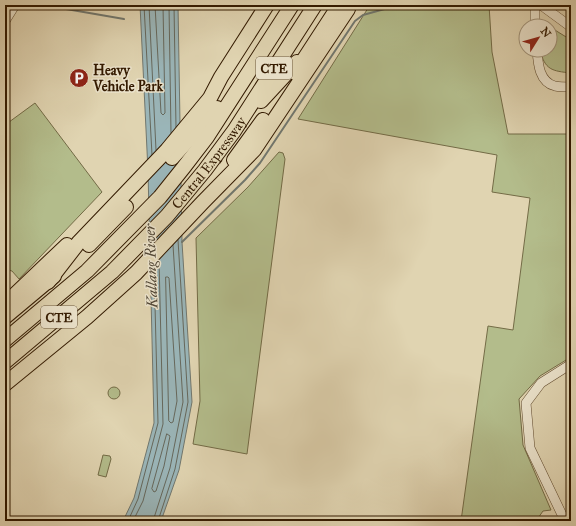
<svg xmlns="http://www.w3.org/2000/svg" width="576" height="526" viewBox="0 0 576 526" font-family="'IM FELL Great Primer',serif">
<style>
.green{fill:#b3bc8b;stroke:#736b46}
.water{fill:#9ab5b8;stroke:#71776e}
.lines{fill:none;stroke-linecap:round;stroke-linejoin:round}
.shore{stroke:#66685c;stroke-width:1}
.stream{stroke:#71776e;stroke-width:2}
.minor-casing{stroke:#5e482c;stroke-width:10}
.highway-casing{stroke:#331a00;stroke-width:16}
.minor{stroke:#ebe3cc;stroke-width:9}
.highway{stroke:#e0d4b1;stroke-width:14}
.labels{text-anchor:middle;stroke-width:3;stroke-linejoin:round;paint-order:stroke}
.shield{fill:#ebe3cc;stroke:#6a563d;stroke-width:1}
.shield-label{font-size:13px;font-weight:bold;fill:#331a00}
.poi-label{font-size:14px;font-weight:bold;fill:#331a00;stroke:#ebe3cc;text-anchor:start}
.street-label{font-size:14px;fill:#331a00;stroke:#ebe3cc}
.water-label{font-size:15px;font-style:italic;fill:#524837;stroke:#ebe3cc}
</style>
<rect width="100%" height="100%" fill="#e0d4b1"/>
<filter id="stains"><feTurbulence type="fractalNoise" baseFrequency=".005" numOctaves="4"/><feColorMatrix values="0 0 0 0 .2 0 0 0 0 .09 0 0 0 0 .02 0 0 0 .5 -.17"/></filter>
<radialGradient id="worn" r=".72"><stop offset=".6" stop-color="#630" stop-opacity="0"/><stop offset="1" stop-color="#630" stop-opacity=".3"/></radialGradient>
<g class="green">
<path d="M370 5H489L492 52 508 134H571V357L540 376 519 399 523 445 551 510 543 511 536 521H461L488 326 513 330 530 198 492 192 497 155 298 119Z"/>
<path d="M550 27 571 40V73C552 71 545 70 540 50H550Z"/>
<path d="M35 103 102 192 19 279 12 271 5 269V125Z"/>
<path d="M279 152 283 153 285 159 247 454 193 444 200 401 196 238 248 187Z"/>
<circle cx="114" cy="393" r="6"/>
<path d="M103 455 110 456 111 459 106 477 98 475Z"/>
</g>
<path class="water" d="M140 5H178L182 242 192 402 179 470 161 521H123L134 498 154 423 148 171Z"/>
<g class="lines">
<g class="shore">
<path d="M144 5 152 155"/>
<path d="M149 5 156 150"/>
<path d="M155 5 161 113 163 115 165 113 163 5"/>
<path d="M169 5 171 133"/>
<path d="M174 5 176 127"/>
<path d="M166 277H168L169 278 177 401 173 422 171 423 169 421Z"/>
<path d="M167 434 170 436 164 466 156 491 154 492 152 489Z"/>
<path d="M128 521 138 499 158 423 154 266"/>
<path d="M133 521 143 501 163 424 159 260"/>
<path d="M153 521 170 468 183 402 173 245"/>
<path d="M158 521 175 469 188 402 178 240"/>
</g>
<g class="stream">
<path d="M43 5 124 19"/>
<path d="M182 242 245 180 260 163 355 21 363 15 399 5"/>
</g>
<g class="minor-casing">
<g id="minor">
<path d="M535 5V26"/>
<path d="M541 5 571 27"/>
<path d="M5 9 7 5"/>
<path d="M5 21 15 5"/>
<path d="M537 50C538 63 539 82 555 86 560 87 566 87 571 87"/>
<path d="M565 521 530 448 526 403 541 383 571 364"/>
</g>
</g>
<g class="highway-casing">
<g id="highway">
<path d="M295 73 338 7"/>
<path d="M261 101 297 62"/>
<path d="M172 158 217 108"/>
<path d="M234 160 263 120"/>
<path d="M89 245 126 207"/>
<path d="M48 282 79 242 167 150 210 98 221 77 267 5"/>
<path d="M5 304 67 245"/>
<path d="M5 317 54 276"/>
<path d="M5 340 87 271 160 197 184 167 207 137 292 5"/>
<path id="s1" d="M5 362 112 272 167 216 205 170 234 131 315 5"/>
<path d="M5 384 87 317 136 273 203 202 254 150 348 9"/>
</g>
</g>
<use href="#minor" class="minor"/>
<use href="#highway" class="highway"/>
</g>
<defs>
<g id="parking-disc" transform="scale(1)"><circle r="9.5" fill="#8f2418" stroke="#ebe3cc"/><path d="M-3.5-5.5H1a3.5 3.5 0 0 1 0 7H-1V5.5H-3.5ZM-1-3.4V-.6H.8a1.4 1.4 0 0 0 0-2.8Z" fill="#fff"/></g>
</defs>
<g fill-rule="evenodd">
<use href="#parking-disc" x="79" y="78"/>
</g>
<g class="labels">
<g class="shield">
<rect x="256" y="57" width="36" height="22" rx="3"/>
<rect x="41" y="306" width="36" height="22" rx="3"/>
</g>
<g class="shield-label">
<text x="274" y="73">CTE</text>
<text x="59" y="322">CTE</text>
</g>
<g class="poi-label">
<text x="93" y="75">Heavy<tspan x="93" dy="16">Vehicle Park</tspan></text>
</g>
<g class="street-label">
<text dy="5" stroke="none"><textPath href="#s1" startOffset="286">Central Expressway</textPath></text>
</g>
<g class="water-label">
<text transform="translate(151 266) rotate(-92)" y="5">Kallang River</text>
</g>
</g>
<rect width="576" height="526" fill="none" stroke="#e0d4b1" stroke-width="20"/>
<rect x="6" y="6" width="564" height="514" fill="none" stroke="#331a00" stroke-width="2"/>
<rect x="10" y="10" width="556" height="506" fill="none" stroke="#331a00"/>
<g transform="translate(538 38) rotate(53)"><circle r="19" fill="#ebe3cc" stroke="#a1937a"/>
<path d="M0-3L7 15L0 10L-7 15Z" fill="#8f2418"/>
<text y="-6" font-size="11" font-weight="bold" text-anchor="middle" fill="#331a00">N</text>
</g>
<rect width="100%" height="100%" filter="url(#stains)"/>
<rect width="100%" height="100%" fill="url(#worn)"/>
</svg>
